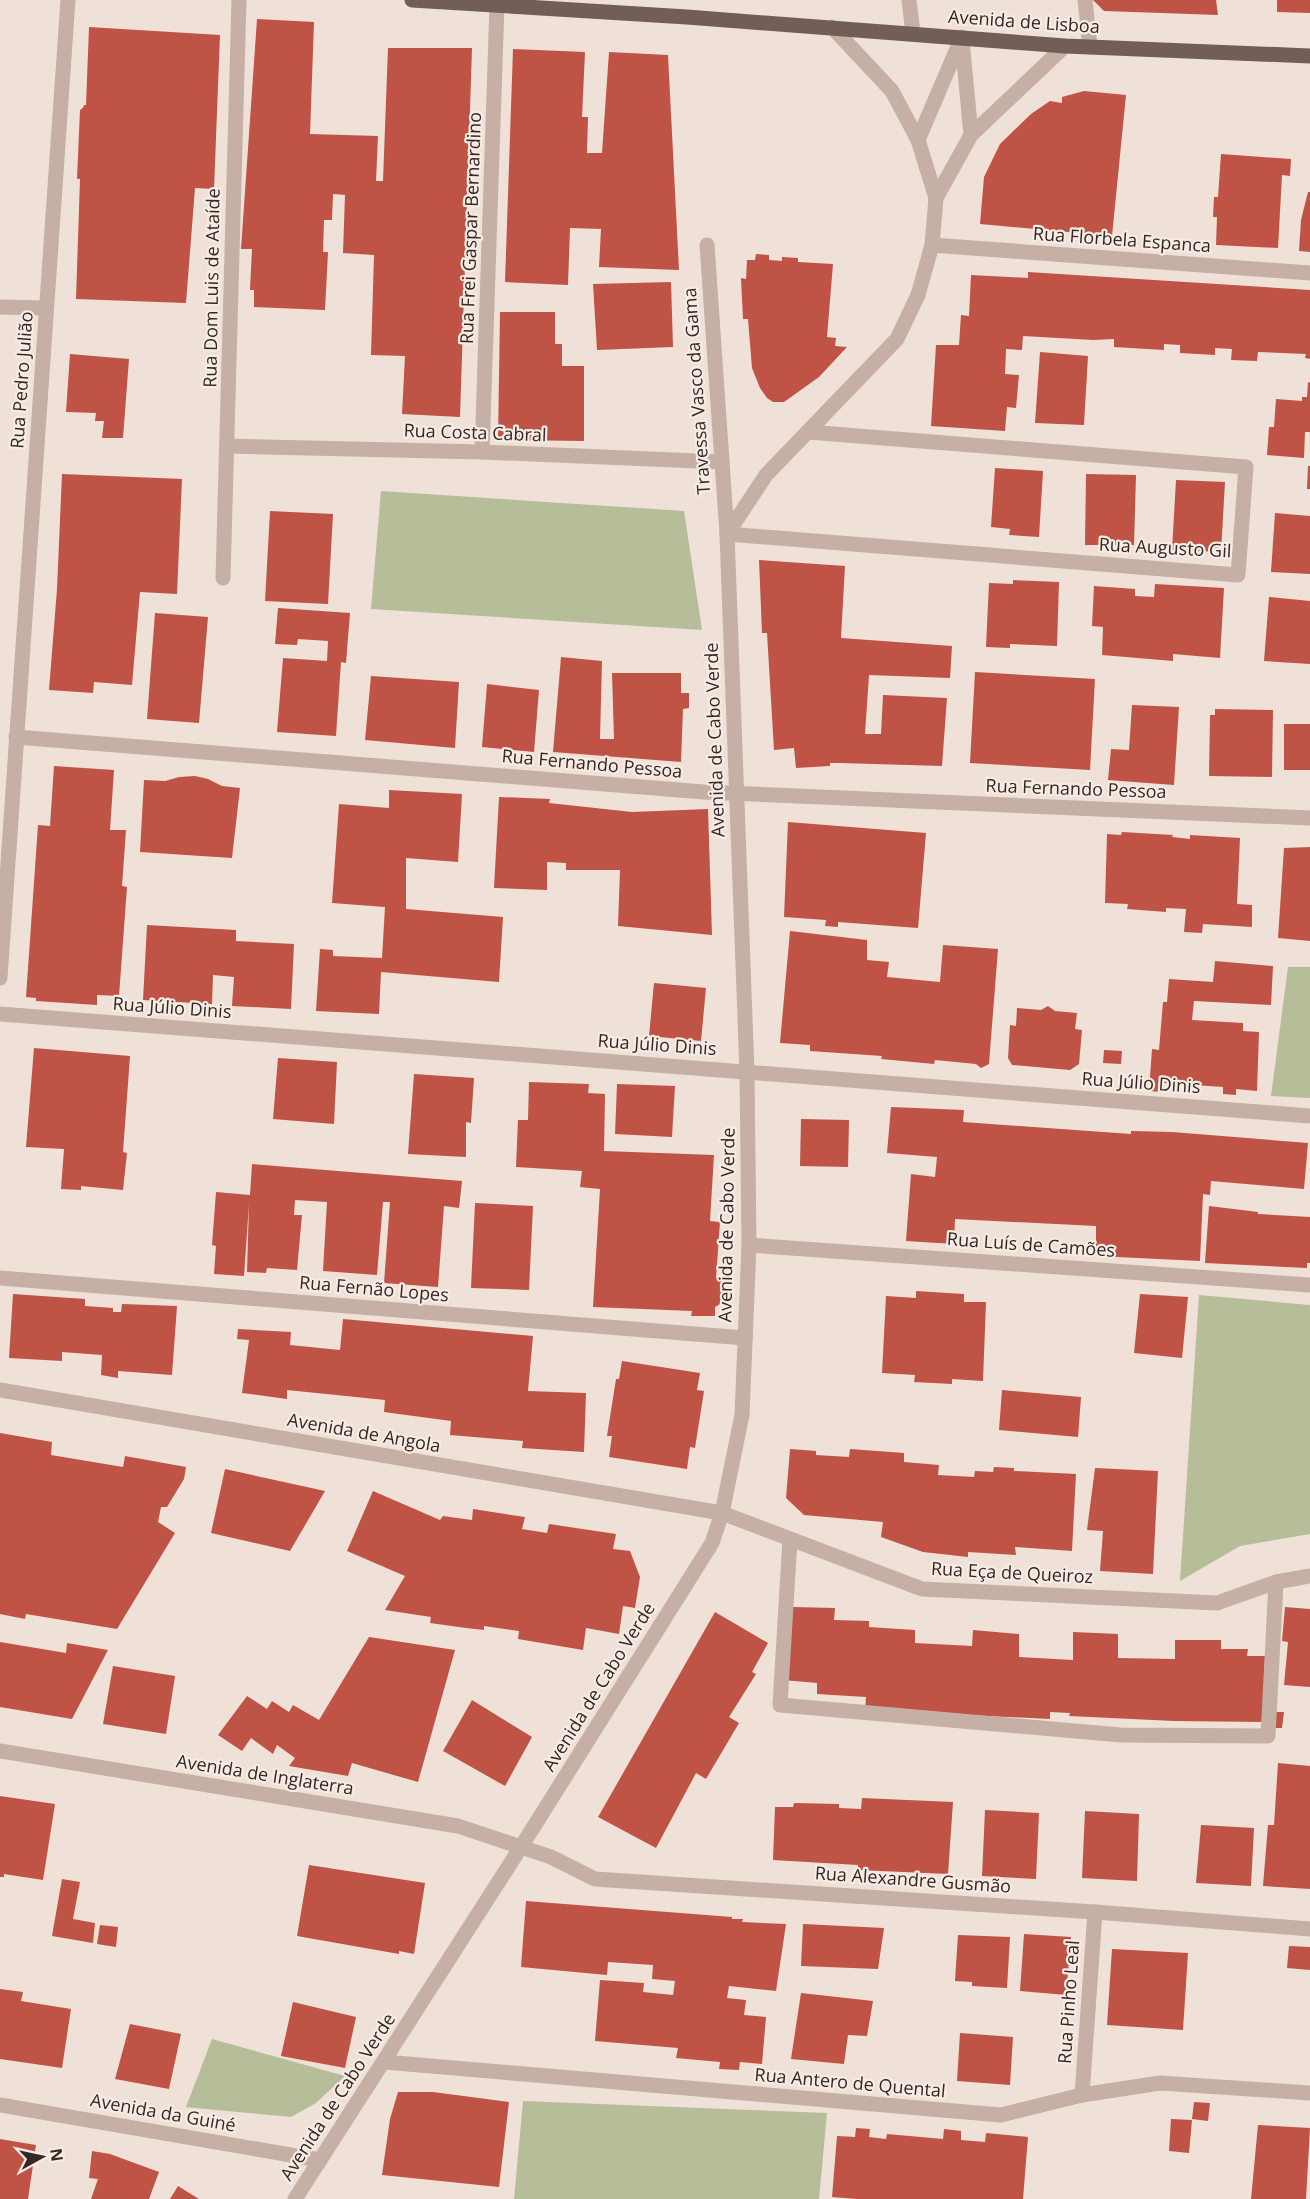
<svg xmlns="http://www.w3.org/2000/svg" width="1310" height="2199" viewBox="0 0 1310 2199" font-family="'Open Sans',sans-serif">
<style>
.green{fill:#b5bd99}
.building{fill:#bf5345}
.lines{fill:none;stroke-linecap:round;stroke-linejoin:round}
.minor{stroke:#c6afa4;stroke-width:15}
.major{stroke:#735d57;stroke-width:15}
.labels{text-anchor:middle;stroke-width:4.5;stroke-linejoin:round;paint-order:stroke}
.street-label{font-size:18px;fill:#322825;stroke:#f7ebe3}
</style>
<rect width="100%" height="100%" fill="#efe1d7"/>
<g class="green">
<path d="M381 491 684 511 702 630 371 609Z"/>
<path d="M1288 967H1310V1098L1271 1096Z"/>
<path d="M1199 1295 1310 1305V1534L1240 1546 1180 1581Z"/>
<path d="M212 2039 345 2076 316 2103 291 2117 186 2107Z"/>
<path d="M523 2101 827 2113 819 2199H514Z"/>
</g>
<g class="building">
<path d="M1093 0H1216L1218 15 1104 11Z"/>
<path d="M1277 0H1310V13L1277 12Z"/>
<path d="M257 19 314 22 310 134 378 136 376 181H383L388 48H472L460 417 402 414 405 356 371 355 374 255 343 253 345 195 333 194 332 220H324L323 252H328L325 310 254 307V290H250L252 249H241Z"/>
<path d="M89 27 220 35 214 189 195 188 186 303 76 299 80 179H77L80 110 83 108 84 105H86Z"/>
<path d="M513 49 585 52 582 117H588L587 153H602L609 52 668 55 679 270 599 267 601 229 570 228 568 285 505 282Z"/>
<path d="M1084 91 1126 95 1112 236 980 224 984 177 1000 144 1031 114 1050 101 1062 103V97Z"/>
<path d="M1221 154 1291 159 1290 176 1282 175 1278 248 1216 245 1217 217H1213L1214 197H1218Z"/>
<path d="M1308 192H1310V252L1299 251 1301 220Z"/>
<path d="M756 254 769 255V260L782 261V257L798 258V262L833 264 827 337 836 338 835 346 847 347 819 377 784 402H773L767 398 760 388 752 368 748 319H743L741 278 746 279 747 260H755Z"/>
<path d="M1028 272 1310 290V359L1305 358 1306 354 1258 352 1257 361 1231 360 1232 349 1215 348V355L1180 353V345L1164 344V350L1114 347V339L1093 340 1023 336 1022 350 1006 349 1005 374 1019 375 1016 408 1007 407 1005 431 931 426 936 345H959L961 315 969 316 971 275 1028 278Z"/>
<path d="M671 282 673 347 597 350 593 284Z"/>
<path d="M500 312H555V344H562V366H584V441L498 440Z"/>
<path d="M1040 352 1088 356 1084 425 1035 423Z"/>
<path d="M70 354 129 359 123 438H102L104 421H95L96 413 66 412Z"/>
<path d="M1308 382 1310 383V432H1305L1304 458 1267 455 1269 427H1274L1276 399 1302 401V397H1307Z"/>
<path d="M1308 466H1310V489H1307Z"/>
<path d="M995 468 1043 471 1039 537 1009 535 1010 529 991 527Z"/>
<path d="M62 474 182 479 177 594 140 592 132 685 94 682 93 693 49 690 57 589Z"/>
<path d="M1086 474 1136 475 1134 545H1085Z"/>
<path d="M1176 480 1225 482 1221 552 1172 550Z"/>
<path d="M270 511 333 514 328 604 265 601Z"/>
<path d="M1275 513 1310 516V574L1271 572Z"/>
<path d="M759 560 845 566 841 638 952 646 950 678 869 675 865 734H881L883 695 947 698 942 766 840 763H830V766L796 768 794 748 774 750 767 633H762Z"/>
<path d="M1013 580 1059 582 1057 646 1010 644V648L986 647 989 583 1013 584Z"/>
<path d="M1155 584 1224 588 1220 658 1173 654V661L1102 655 1103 627 1092 626 1094 586 1135 589V596L1154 597Z"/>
<path d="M1269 597 1310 601V664L1264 661Z"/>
<path d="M278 608 350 613 346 663 341 662 336 736 277 732 283 658 327 661 328 641 298 639 297 645 275 644Z"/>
<path d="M155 613 208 617 199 723 147 719Z"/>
<path d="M561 657 602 661 600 739H614L612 673H681V693H689V708L683 709 681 762 553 752Z"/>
<path d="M975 672 1095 679 1090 770 970 763Z"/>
<path d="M371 676 459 682 455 748 365 740Z"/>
<path d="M487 684 539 690 534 752 482 747Z"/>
<path d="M1132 705 1179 707 1174 785 1108 780 1111 749 1129 750Z"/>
<path d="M1215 709 1273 710 1272 777 1209 776 1210 715H1215Z"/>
<rect x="1284" y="724" width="26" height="46"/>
<path d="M54 766 114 770 110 830H126L122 886 127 887 119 996 97 995V1005L36 1001V998L26 997 38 825 50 826Z"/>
<path d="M195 776 208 779 222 786 240 788 232 858 140 852 144 780 165 781 179 777Z"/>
<path d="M389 790 462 794 458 862 406 858V909L503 917 499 982 381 972 379 1014 316 1011 320 949 333 950V956L382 958 385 907 332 903 339 804 389 808Z"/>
<path d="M499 797 550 799 549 803 632 812 708 809 712 935 618 926 620 870H566V863L547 862V890L494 888Z"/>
<path d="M788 822 926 833 918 928 838 922V927L825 926 826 920 784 917Z"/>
<path d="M1122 832 1173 835 1172 837 1190 839V835L1240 838 1237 904 1252 905V927L1203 924 1202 933 1184 932 1186 909 1166 908V912L1127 909 1128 904 1105 903 1107 834 1121 835Z"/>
<path d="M1310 847V941L1278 938 1284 848Z"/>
<path d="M147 925 236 930V941L294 944 291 1009 232 1006 234 977 213 975 212 1004 143 1000Z"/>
<path d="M790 931 867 940V960L889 962 887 977 940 982 943 945 998 949 989 1064 981 1068 976 1064 935 1060 934 1064 881 1059 882 1056 810 1051V1045L780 1043Z"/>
<path d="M1215 961 1273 966 1271 1005 1194 1001 1192 1020 1243 1023V1031L1259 1032 1257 1091 1236 1089V1095L1223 1094V1087L1164 1083 1163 1092 1149 1091 1152 1049 1159 1050 1163 1002H1167L1169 979 1213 982Z"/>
<path d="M654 983 706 988 701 1041 649 1036Z"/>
<path d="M1048 1006 1055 1011 1077 1013 1075 1029 1082 1030 1079 1064 1070 1070 1012 1065 1008 1058 1010 1025 1016 1026 1017 1008 1041 1010Z"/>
<path d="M34 1048 130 1056 123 1152 127 1153 123 1190 81 1186V1190L61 1189 64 1149 26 1147Z"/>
<path d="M1104 1050 1122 1051 1121 1064 1103 1063Z"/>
<path d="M278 1058 337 1062 334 1124 273 1119Z"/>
<path d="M414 1074 474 1078 471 1123 466 1122V1157L408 1154Z"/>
<path d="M529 1082 589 1084 588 1093 605 1094 604 1151 714 1155 710 1221 720 1222 716 1278 725 1277V1301L715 1307V1316H691L692 1311 593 1307 600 1189 580 1187 582 1171 516 1167 518 1120H528Z"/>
<path d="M617 1084 675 1086 672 1137 615 1134Z"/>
<path d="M891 1107 964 1110 963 1122 1131 1134V1131L1172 1132 1308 1143 1304 1189 1211 1181 1210 1195 1203 1194 1200 1261 1096 1256V1226L955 1219 954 1244 906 1241 911 1174 935 1177 937 1157 887 1153Z"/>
<path d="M801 1119 849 1120 848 1167 800 1166Z"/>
<path d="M252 1164 462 1181 459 1208 444 1206 438 1287 384 1283 390 1202H383L377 1275 323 1271 327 1202 295 1200 294 1215H302L297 1270 267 1268 266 1273 247 1272 249 1204 244 1276 214 1274 216 1246 212 1245 216 1192 250 1195Z"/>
<path d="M475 1203 533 1206 529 1290 471 1288Z"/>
<path d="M1209 1206 1258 1212V1214L1310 1217V1263H1307V1268L1205 1263Z"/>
<path d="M916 1291 964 1294V1302H986L983 1381 952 1379V1384L914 1382 915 1375 882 1373 886 1296 916 1298Z"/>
<path d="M13 1294 85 1299V1306L113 1308V1312H121L122 1304 177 1306 172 1375 118 1371V1378L101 1375 102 1355 62 1352V1361L9 1358Z"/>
<path d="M1140 1294 1188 1297 1182 1358 1134 1353Z"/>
<path d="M343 1319 533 1336 528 1391 586 1393 584 1452 522 1448 523 1441 450 1435 451 1421 384 1412 385 1400 287 1390V1399L242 1393 249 1340 237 1339 238 1329 291 1332 290 1345 340 1350Z"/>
<path d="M622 1361 700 1373 697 1390 704 1391 695 1448 690 1447 687 1469 609 1457 612 1436H607L616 1379H619Z"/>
<path d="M1002 1390 1081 1397 1078 1437 999 1430Z"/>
<path d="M0 1433 52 1442 51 1455 123 1467 125 1456 186 1467 184 1479 167 1507H161L158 1522 175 1533 117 1629 26 1614 25 1619 0 1614Z"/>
<path d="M790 1449 816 1451V1455L849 1457 850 1449 904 1453V1462L939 1465 938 1475 974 1477 975 1471 993 1472 994 1467 1014 1468V1471L1076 1474 1072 1551 1015 1547 1016 1555 968 1552V1557L923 1552 881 1537 883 1522 804 1515 786 1498Z"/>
<path d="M1095 1468 1158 1471 1153 1574 1100 1571 1103 1531 1087 1530Z"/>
<path d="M225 1469 325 1491 290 1551 211 1533Z"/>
<path d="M373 1491 440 1520 443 1516 472 1520 473 1509 525 1517 522 1529 547 1533 549 1524 616 1534 613 1549 630 1551 640 1577 635 1608 623 1606 619 1634 586 1628 583 1650 518 1639 519 1631 484 1626V1630L466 1628 430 1623 431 1617 385 1610 405 1576 347 1551Z"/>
<path d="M793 1607 835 1608 834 1620 869 1621V1627L915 1630V1643L972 1646 973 1630 1019 1634V1657L1073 1660V1632L1118 1634V1658L1175 1659V1640H1221V1649H1248L1247 1656H1265L1264 1722 1174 1721 1069 1716 1070 1713 1050 1712V1719L865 1710 866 1697 817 1694V1683L783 1680Z"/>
<path d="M1285 1607 1310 1609V1687L1284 1685 1288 1642 1282 1641Z"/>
<path d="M715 1612 768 1643 752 1672 756 1674 729 1717 739 1723 706 1779 696 1773 656 1848 598 1817Z"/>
<path d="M369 1637 455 1650 418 1782 352 1763 348 1776 289 1766 295 1758 277 1745 273 1754 251 1738 242 1751 218 1735 247 1696 267 1709 272 1701 289 1712 293 1705 319 1720Z"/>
<path d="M0 1642 66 1653 67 1643 108 1650 72 1719 0 1707Z"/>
<path d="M113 1666 175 1676 166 1734 103 1724Z"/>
<path d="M472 1700 532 1737 505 1786 443 1751Z"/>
<path d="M1276 1712H1284L1282 1728H1275Z"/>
<path d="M1278 1763 1310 1766V1889L1263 1886 1268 1825H1274Z"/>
<path d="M0 1796 55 1804 43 1880 4 1874V1877H0Z"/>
<path d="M862 1798 953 1802 948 1874 858 1870V1865L773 1860 775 1807H793L794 1803 839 1804V1808L861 1809Z"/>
<path d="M985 1810 1039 1813 1036 1879 982 1876Z"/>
<path d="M1085 1811 1139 1814 1137 1881 1082 1878Z"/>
<path d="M1201 1825 1254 1828 1251 1886 1196 1883Z"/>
<path d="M309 1865 425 1883 414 1954 399 1951V1954L297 1936Z"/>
<path d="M62 1879 80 1882 73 1919 95 1923 93 1943 52 1936Z"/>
<path d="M526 1901 732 1917V1919H743L742 1922 786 1924 776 1991 729 1986 727 1998 746 2000 744 2015 766 2017 762 2064 740 2062 739 2070 719 2069 720 2062 676 2058 678 2048 595 2041 600 1980 644 1983 643 1992 673 1995 675 1981 652 1979 653 1965 608 1962 607 1975 521 1967Z"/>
<path d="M803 1924 884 1928 878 1969 801 1966Z"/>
<path d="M100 1925 118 1927 116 1947 97 1944Z"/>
<path d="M1024 1934 1071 1937 1066 1995 1020 1991Z"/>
<path d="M958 1935 1010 1937 1007 1988 972 1986V1982L955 1981Z"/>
<path d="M1289 1946 1310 1947V1970L1287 1968Z"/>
<path d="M1112 1949 1188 1953 1183 2030 1107 2025Z"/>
<path d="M0 1989 23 1992 21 2001 71 2009 62 2068 0 2059Z"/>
<path d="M801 1993 873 2001 867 2036 848 2035 844 2064 791 2059Z"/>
<path d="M293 2002 356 2017 345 2068 281 2056Z"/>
<path d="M130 2024 181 2034 169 2089 115 2079Z"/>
<path d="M960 2033 1013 2037 1010 2085 957 2081Z"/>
<path d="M398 2092H433L509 2102 499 2187 382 2175 390 2119Z"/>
<path d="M1194 2102 1210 2103 1208 2121 1192 2119Z"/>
<path d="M1171 2119 1192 2120 1189 2153 1169 2151Z"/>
<path d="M1258 2125 1310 2128 1306 2199H1251Z"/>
<path d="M856 2128 870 2129 869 2137 886 2139 887 2134 943 2139 944 2129 961 2131V2140L985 2142 986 2133 1028 2137 1023 2199H857L832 2197 837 2136 855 2137Z"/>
<path d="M0 2139 36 2145 28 2199H0Z"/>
<path d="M92 2151 110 2154 159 2172 149 2199H91L98 2179 89 2178Z"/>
<path d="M178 2186 199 2199H170Z"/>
</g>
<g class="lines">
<g class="minor">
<path d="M909 0 913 33"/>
<path d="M1085 0 1090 47"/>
<path d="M962 40 971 135"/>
<path d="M918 140 962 37"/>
<path d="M936 198 971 135 1065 46"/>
<path d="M707 245 727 534 1238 575 1246 467 808 432"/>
<path d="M932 245 1310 273"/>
<path d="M0 307 46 308"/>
<path d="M227 446 482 452 722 462"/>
<path d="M482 452 497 5"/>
<path d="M223 578 239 0"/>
<path d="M16 737 704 792 1310 818"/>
<path d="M0 978 68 0"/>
<path d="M0 1014 1310 1116"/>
<path d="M749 1245 1310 1285"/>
<path d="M0 1278 745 1338"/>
<path d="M0 1390 722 1513 922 1589 1217 1603 1276 1582 1310 1576"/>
<path d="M790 1539 780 1705 1121 1735 1268 1736 1276 1582"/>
<path d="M0 1751 458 1826 551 1857 595 1879 1095 1912 1310 1929"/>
<path d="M384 2062 1001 2115 1082 2095 1160 2083 1310 2093"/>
<path d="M1082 2095 1095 1912"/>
<path d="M0 2105 320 2160"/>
<path d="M295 2199 521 1847 712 1543 722 1513 742 1415 749 1245 747 1072 727 534 766 475 897 339 918 295 932 245 936 198 918 140 892 91 832 27"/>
</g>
<path class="major" d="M412 0 687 17 1065 46 1310 56"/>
</g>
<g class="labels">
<g class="street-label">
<text transform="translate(1024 22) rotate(4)" y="6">Avenida de Lisboa</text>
<text transform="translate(471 228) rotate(-88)" y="6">Rua Frei Gaspar Bernardino</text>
<text transform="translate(1122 240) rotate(4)" y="6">Rua Florbela Espanca</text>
<text transform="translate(212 288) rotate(-89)" y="6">Rua Dom Luis de Ataíde</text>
<text transform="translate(22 380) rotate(-86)" y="6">Rua Pedro Julião</text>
<text transform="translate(697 391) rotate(-94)" y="6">Travessa Vasco da Gama</text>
<text transform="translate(475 433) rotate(2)" y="6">Rua Costa Cabral</text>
<text transform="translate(1165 548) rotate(3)" y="6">Rua Augusto Gil</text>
<text transform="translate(715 740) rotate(-92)" y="6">Avenida de Cabo Verde</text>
<text transform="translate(592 764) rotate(5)" y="6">Rua Fernando Pessoa</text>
<text transform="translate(1076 789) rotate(2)" y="6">Rua Fernando Pessoa</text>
<text transform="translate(172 1008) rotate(4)" y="6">Rua Júlio Dinis</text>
<text transform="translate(657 1045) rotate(4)" y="6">Rua Júlio Dinis</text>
<text transform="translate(1141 1083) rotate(4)" y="6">Rua Júlio Dinis</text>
<text transform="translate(727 1225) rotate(-89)" y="6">Avenida de Cabo Verde</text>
<text transform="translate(1031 1245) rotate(4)" y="6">Rua Luís de Camões</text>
<text transform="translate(374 1289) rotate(5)" y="6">Rua Fernão Lopes</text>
<text transform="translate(364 1433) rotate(10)" y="6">Avenida de Angola</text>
<text transform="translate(1012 1573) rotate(3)" y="6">Rua Eça de Queiroz</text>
<text transform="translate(599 1687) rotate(-58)" y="6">Avenida de Cabo Verde</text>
<text transform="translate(265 1775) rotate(9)" y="6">Avenida de Inglaterra</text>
<text transform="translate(913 1880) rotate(4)" y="6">Rua Alexandre Gusmão</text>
<text transform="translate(1069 2002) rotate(-86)" y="6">Rua Pinho Leal</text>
<text transform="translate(850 2083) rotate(5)" y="6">Rua Antero de Quental</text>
<text transform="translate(338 2097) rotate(-57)" y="6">Avenida de Cabo Verde</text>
<text transform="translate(163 2113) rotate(10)" y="6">Avenida da Guiné</text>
</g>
</g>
<g transform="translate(42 2157) rotate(82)" stroke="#f7ebe3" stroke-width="4.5" paint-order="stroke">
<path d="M0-4.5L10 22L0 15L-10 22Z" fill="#322825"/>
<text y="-9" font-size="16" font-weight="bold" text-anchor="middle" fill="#322825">N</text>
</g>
</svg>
